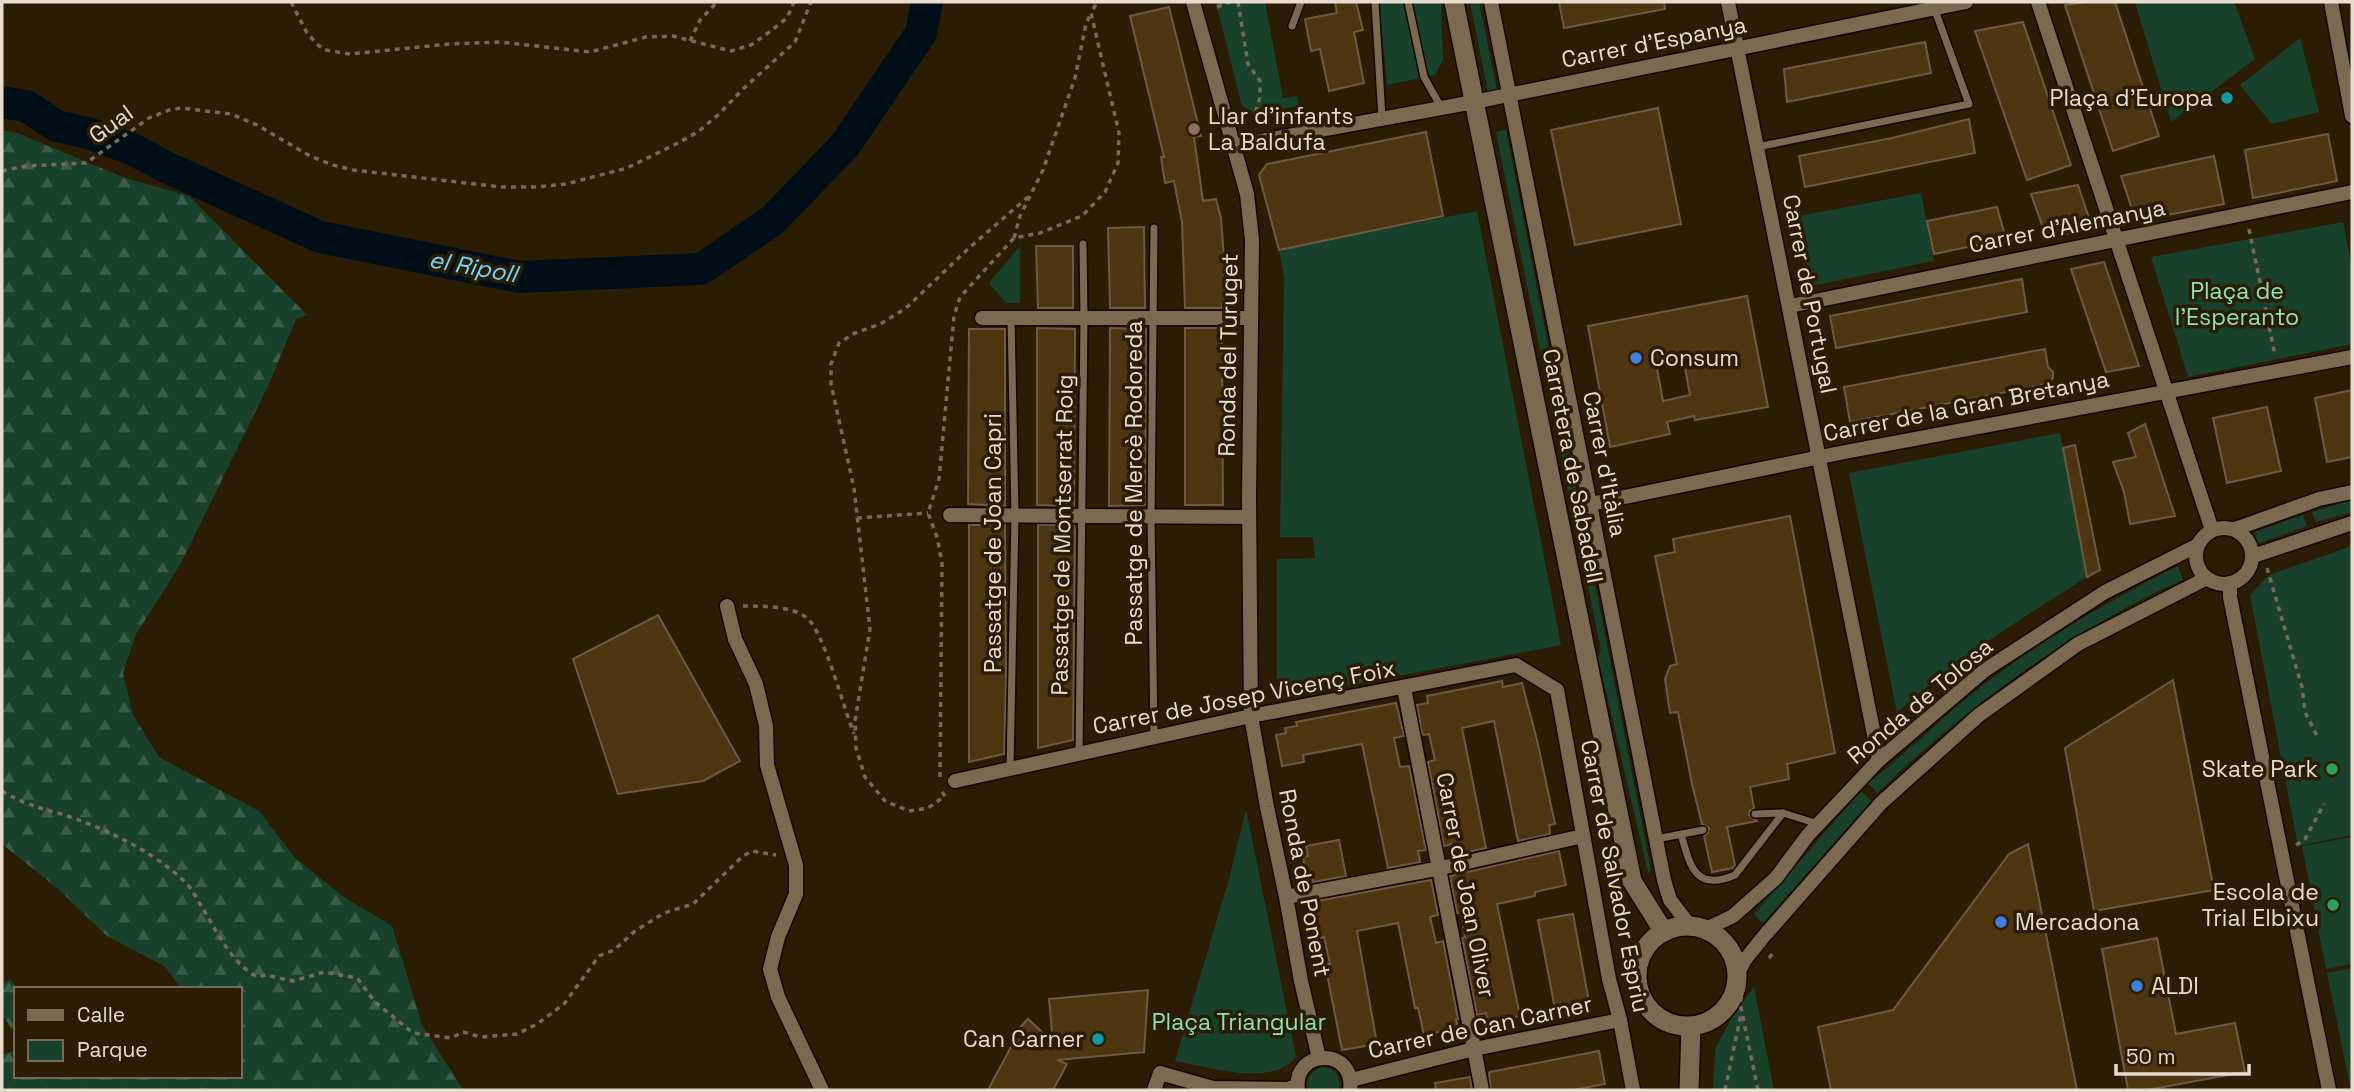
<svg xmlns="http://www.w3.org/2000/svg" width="2354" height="1092" viewBox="0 0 2354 1092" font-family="'Space Grotesk',sans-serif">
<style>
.green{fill:#18412c}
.forest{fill:url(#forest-firs)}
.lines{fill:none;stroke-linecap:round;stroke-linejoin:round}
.river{stroke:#000f17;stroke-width:32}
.building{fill:#4d350f;stroke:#6c5a42;stroke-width:2;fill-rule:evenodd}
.lane-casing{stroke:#130600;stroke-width:10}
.street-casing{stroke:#130600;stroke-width:17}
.secondary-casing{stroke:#130600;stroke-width:22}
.path{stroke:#786a56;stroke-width:3.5;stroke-dasharray:5 5;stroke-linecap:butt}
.lane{stroke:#7c6a50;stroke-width:7}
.street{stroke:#7c6a50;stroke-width:14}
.secondary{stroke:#7c6a50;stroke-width:19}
.culture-dot{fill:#0f9aa8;stroke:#2b1c04;stroke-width:2.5}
.education-dot{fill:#8d6e63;stroke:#2b1c04;stroke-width:2.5}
.shop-dot{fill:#3f7fe0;stroke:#2b1c04;stroke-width:2.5}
.leisure-dot{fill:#2e9e5b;stroke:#2b1c04;stroke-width:2.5}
.labels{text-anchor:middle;stroke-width:7;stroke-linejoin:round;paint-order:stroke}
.street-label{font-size:23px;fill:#e7dcce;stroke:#2b1c04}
.poi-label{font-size:23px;fill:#e7dcce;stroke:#2b1c04;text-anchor:end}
.park-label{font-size:23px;fill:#8de3b3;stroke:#2b1c04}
.water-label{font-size:24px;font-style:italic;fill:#73d5fd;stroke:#2b1c04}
</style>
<defs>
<pattern id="forest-firs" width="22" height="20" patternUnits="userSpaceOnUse" patternTransform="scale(1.75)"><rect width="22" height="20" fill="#18412c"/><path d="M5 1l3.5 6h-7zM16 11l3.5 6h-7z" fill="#3a5c49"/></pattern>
</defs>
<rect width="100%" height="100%" fill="#2b1c04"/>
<g class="green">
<path d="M1216 2H1265L1283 98 1297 96 1299 106 1255 114 1242 106Z"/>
<path d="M1379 2H1441L1443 60 1435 75 1387 85Z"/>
<path d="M1470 2H1479L1497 90 1488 93Z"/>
<path d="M2135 2H2234L2255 59 2171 122Z"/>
<path d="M2300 38 2319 112 2272 124 2240 85Z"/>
<path d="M1506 130 1651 870 1648 873 1598 657 1601 650 1496 132Z"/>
<path d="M1921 193 1934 261 1811 286 1799 216Z"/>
<path d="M1477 211 1561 645 1277 699V559L1315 558 1313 537H1280L1284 277 1279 250Z"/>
<path d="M2343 222 2352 268V344L2188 377 2151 257Z"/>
<path d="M1020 246V303H1006L989 283Z"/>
<path d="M2060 433 2087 577C2021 619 1954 660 1897 713L1849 473Z"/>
<path d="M2352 500V512L2316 522 2312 512Z"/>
<path d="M2303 515 2307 526 2257 544 2255 532Z"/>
<path d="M2352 546V835L2298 846 2250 595 2269 575Z"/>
<path d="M2178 566 2183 580C2161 589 2141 600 2120 611 2031 660 1950 723 1877 793L1868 783C1907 753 1942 717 1982 686 2043 639 2109 601 2178 566Z"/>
<path d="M1861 791 1871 801 1764 922 1760 921 1754 914Z"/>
<path d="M1246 809 1296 1057C1270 1088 1211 1067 1175 1061L1229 879Z"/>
<path d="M2352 837V964L2326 969 2302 846Z"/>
<path d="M2352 968V1090H2351L2327 973Z"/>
<path d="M1754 987 1774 1090H1713L1715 1049 1734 1014Z"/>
<path d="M1322 1067C1335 1068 1342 1077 1339 1090H1308C1305 1079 1311 1071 1322 1067Z"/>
</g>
<g class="forest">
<path d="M2 130 17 133 125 178 189 196 307 315 296 319 269 384 180 565 136 634 123 673 133 715 159 757 259 811 295 858 344 897 392 926 422 1025 463 1090H2V1055L16 1050V1076H240V989H182L164 966 107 936 57 888 2 844Z"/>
<path d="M10 979 18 989H16V1036L2 1014V986Z"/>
</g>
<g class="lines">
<path class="river" d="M2 102 26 106 57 126 88 133 134 150 168 168 320 237 519 277 701 269 773 220 845 145 921 33 927 2"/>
</g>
<g class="building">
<path d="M1335 2H1356L1363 30 1354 32 1364 83 1329 91 1320 49 1311 51 1305 19 1337 13Z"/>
<path d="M1559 2H1664L1665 9 1564 28Z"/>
<path d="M2087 2H2115L2159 136 2113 151 2065 5Z"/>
<path d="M1169 7 1201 136 1194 137 1203 201 1216 199 1221 218 1224 258V304H1222V308H1185L1182 222 1174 181 1165 183 1161 157H1164L1130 16Z"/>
<path d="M2023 22 2071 165 2027 180 1975 31Z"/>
<path d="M1925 42 1931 73 1787 102 1784 69Z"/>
<path d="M1658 108 1681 224 1575 245 1551 130Z"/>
<path d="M1969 119 1975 153 1805 187 1799 156 1892 138Z"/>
<path d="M1426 132 1443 216 1279 250 1259 175 1267 164Z"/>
<path d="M2328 134 2337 181 2253 198 2245 150Z"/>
<path d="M2214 156 2224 204 2136 221 2121 176Z"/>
<path d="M2078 185 2092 227 2047 239 2031 194Z"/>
<path d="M1997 207 2006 239 1934 254 1927 221Z"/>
<path d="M1144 227 1145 308H1110L1108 228Z"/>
<path d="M1036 246H1073V308H1038Z"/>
<path d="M2104 262 2139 366 2106 372 2071 269Z"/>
<path d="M2022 279 2027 312 1836 348 1830 316Z"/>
<path d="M1747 296 1768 407 1695 420 1694 416 1667 422 1670 434 1610 447 1588 326ZM1683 357 1690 395 1663 401 1656 363Z"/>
<path d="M1037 328 1075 329 1074 506 1037 505Z"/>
<path d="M1110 328 1146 329 1145 505 1109 506Z"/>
<path d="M1185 328H1222L1223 505H1185Z"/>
<path d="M969 329H1005V506L968 504Z"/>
<path d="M2045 349 2048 367 2053 372V378L2048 384 1850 422 1844 387Z"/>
<path d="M2352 390V457L2327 462 2315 398Z"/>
<path d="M2267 407 2281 471 2227 483 2213 418Z"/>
<path d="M2145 424 2175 516 2130 524 2124 492 2113 462 2136 457 2128 433Z"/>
<path d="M2075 445 2100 570 2087 577 2063 448Z"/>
<path d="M1790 516 1835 753 1787 764 1789 779 1750 787 1754 808 1750 811 1749 815 1757 821 1727 827 1735 865 1733 868 1712 872 1704 836 1708 833 1709 828 1702 824 1692 784 1678 712 1670 713 1665 679 1670 666 1677 664 1655 556 1675 552 1673 539Z"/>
<path d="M969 525H1005L1006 684 1004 754 969 762Z"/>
<path d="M1038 525H1074L1075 530 1073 740 1038 748Z"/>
<path d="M658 615 740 761 703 781 618 794 573 659Z"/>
<path d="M2173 680 2214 890 2094 911 2065 748Z"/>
<path d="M1502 681 1503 687 1522 683 1537 740 1555 824 1549 825 1550 834 1518 841 1494 721 1462 728 1486 848 1454 855 1452 844 1444 846 1428 762 1435 760 1429 734 1424 735 1422 733 1417 705 1428 703 1427 696Z"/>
<path d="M1396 703 1404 736 1394 738 1400 767 1409 766 1426 850 1418 851 1420 862 1388 868 1362 744 1303 755 1304 762 1282 766 1276 735 1286 733 1285 728 1297 726 1296 722Z"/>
<path d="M1339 840 1346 876 1313 882 1311 873H1306L1303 857 1308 856 1306 846Z"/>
<path d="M2028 844 2077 1090H1831L1818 1027 1893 1010 2009 854Z"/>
<path d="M1559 851 1566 885 1535 892V896L1497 904 1520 1016 1488 1022 1486 1013 1477 1015 1462 938 1465 937 1461 913H1457L1450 876Z"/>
<path d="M1431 880 1438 915 1430 917 1436 943 1443 941 1458 1019H1456L1458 1028 1424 1035 1418 1008H1415L1398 923 1357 931 1377 1044 1342 1050 1325 964H1330L1324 937 1317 939 1310 907 1318 905 1317 901Z"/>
<path d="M1573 914 1589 1002 1555 1009 1538 920Z"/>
<path d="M2157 938 2176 1034 2235 1023 2245 1072 2147 1090H2128L2102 949Z"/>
<path d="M1148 990 1144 1052 1057 1060 1067 1064 1053 1090H988L1012 1045 1025 1036 1018 1030 1028 1019 1053 1042 1049 999Z"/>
<path d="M1599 1051 1605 1084 1573 1090H1491L1489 1073 1490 1072Z"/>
<path d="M1470 1077 1472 1090H1436L1435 1083Z"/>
</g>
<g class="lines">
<g class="lane-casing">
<g id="lane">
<path d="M1375 2 1382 118"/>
<path d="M1408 2 1424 77 1441 107"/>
<path d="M1292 26 1301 2"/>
<path d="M1757 147 1969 104 1932 2"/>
<path d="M1154 228 1151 517 1154 738"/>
<path d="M1079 753 1084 318 1083 244"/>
<path d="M1010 768 1015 515 1011 318"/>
<path d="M1755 814 1783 813 1818 824"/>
<path d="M1681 834C1690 866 1695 892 1735 875L1783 813"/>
<path d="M1656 839 1703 830"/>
</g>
</g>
<g class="street-casing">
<g id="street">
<path d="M1193 2 1247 194 1252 240 1249 498 1251 716 1267 807 1286 897 1301 981 1319 1058"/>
<path d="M1491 2 1664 880 1670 900 1691 927"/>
<path d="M1728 2 1879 760"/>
<path d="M2038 2 2212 530"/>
<path d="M2331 2 2352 116"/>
<path d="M1233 146 1474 102 1966 2"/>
<path d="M1790 306 2352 192"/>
<path d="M982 318H1251"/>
<path d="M1590 504 1845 452 2352 357"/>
<path d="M950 515 1249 517"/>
<circle cx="2224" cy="556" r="28"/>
<path d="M2235 529 2319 499 2352 492"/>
<path d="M2253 556 2352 523"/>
<path d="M2230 583V597L2329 1090"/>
<path d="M727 606 735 639 756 684 766 726 767 765 796 865V894L778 937 770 969 778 997 822 1090"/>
<path d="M1404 688 1482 1090"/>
<path d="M955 781 1251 716 1516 665 1557 690 1609 979 1620 1020 1633 1090"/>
<path d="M1286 897 1441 868 1583 836"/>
<path d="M1704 930 1733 916 1776 878 1808 835 1879 760 1985 670 2105 592 2198 545"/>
<path d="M1737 975 1744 961 1764 936 1881 803 1979 715 2078 644 2207 578"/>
<path d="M1351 1080 1474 1049 1620 1020"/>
<path d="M1154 1090 1160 1073 1213 1088 1288 1089 1297 1086"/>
<path d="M1298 1090C1292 1048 1356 1047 1350 1090"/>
</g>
</g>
<g class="secondary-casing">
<g id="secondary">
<path d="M1454 2 1632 881 1664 932"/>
<circle cx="1687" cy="976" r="50"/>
<path d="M1689 1090 1691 1027"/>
</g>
</g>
<g class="path">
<path d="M291 2 307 33 318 45 325 50 350 54 450 44 500 42 590 52 646 37 673 36 731 51 751 45 768 33 787 18 794 2"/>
<path d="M1238 2 1248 64 1260 81V97L1255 114"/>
<path d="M1217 7 1230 2"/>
<path d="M690 41 700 20 717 2"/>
<path d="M2 171 25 166 86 163 149 118 169 110 181 108 231 114 257 125 310 156 333 165 353 170 501 187H537L566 184 627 168 680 142 699 131 719 114 743 89 795 42 811 2"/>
<path d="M2249 229 2275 355"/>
<path d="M1014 238 1020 216 1043 170 1075 78 1086 24 1091 13"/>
<path d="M857 518 928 513"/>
<path d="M2267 568 2302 687 2305 712 2318 738"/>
<path d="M743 606C761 606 793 606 807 618 824 632 844 709 854 734"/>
<path d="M940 777 942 563 937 537 928 513 939 479 954 316 960 297 1014 238 1040 233 1082 216 1105 192 1118 163 1119 133 1091 13 1097 2"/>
<path d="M2 791C21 803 40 808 61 814 103 827 157 853 187 884 193 890 197 900 202 907 216 930 232 965 258 977L266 975 293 981 324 972 357 978 375 1002 413 1033 451 1038 463 1032 481 1037 517 1034 537 1024 564 1004 599 956 614 950 635 931 664 913 693 904 743 856 752 851 776 855"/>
<path d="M942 792 945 796 928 808 909 811 885 801 865 777 856 748 855 721 870 629 854 488 831 384V364L839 343 853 334 882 323 906 308 969 248 1028 197"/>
<path d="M2296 845 2305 839 2324 804"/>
<path d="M1621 911 1629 908"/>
<path d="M1617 937 1626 935"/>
<path d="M1769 958 1775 951"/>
<path d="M1744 987 1740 1003 1758 1090"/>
<path d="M1725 1090 1741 1014"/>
</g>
<use href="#lane" class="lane"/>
<use href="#street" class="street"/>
<use href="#secondary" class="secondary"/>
</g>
<g class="culture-dot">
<circle cx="2227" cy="98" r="7"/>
<circle cx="1098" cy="1039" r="7"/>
</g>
<circle class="education-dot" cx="1194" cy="129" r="7"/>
<g class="shop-dot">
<circle cx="1636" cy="358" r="7"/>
<circle cx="2001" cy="922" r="7"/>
<circle cx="2137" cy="986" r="7"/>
</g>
<g class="leisure-dot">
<circle cx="2332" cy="769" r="7"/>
<circle cx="2333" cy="905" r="7"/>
</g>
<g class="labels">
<g class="street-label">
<text transform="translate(1654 42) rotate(-11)" y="8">Carrer d'Espanya</text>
<text transform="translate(111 124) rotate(-36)" y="8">Gual</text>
<text transform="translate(2067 226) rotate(-11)" y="8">Carrer d'Alemanya</text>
<text transform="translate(1810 294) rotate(79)" y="8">Carrer de Portugal</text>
<text transform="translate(1228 355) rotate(-89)" y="8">Ronda del Turuget</text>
<text transform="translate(1966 406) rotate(-11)" y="8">Carrer de la Gran Bretanya</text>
<text transform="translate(1605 464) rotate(79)" y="8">Carrer d'Itàlia</text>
<text transform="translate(1573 466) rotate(79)" y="8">Carretera de Sabadell</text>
<text transform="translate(1134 483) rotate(-90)" y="8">Passatge de Mercè Rodoreda</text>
<text transform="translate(1062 535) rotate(-89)" y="8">Passatge de Montserrat Roig</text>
<text transform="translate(993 543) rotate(-90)" y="8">Passatge de Joan Capri</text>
<text transform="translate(1244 697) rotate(-11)" y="8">Carrer de Josep Vicenç Foix</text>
<text transform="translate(1920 701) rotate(-40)" y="8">Ronda de Tolosa</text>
<text transform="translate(1615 876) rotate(79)" y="8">Carrer de Salvador Espriu</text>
<text transform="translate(1305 883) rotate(79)" y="8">Ronda de Ponent</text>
<text transform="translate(1466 885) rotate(79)" y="8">Carrer de Joan Oliver</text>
<text transform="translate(1480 1027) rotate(-12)" y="8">Carrer de Can Carner</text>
</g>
<g class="poi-label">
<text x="2213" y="106">Plaça d'Europa</text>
<text x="1208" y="124" text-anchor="start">Llar d'infants<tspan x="1208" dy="26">La Baldufa</tspan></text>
<text x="1650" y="366" text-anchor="start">Consum</text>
<text x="2318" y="777">Skate Park</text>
<text x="2319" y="900">Escola de<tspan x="2319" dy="26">Trial Elbixu</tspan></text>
<text x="2015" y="930" text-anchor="start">Mercadona</text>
<text x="2151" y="994" text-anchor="start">ALDI</text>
<text x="1084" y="1047">Can Carner</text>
</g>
<g class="park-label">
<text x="2237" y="299">Plaça de<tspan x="2237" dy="26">l'Esperanto</tspan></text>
<text x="1239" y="1030">Plaça Triangular</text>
</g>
<g class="water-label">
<text transform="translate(473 267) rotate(10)" y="8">el Ripoll</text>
</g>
</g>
<rect width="2354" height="1092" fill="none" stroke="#e7dcce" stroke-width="7"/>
<rect x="14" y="987" width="228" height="91" fill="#2b1c04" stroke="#766955" stroke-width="2"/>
<rect x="28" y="1010" width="35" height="10" fill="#7c6a50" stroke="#766955" stroke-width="2"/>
<text x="77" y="1022" font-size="21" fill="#e7dcce">Calle</text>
<rect x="28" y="1040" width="35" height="21" fill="#18412c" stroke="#766955" stroke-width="2"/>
<text x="77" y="1057" font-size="21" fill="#e7dcce">Parque</text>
<path d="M2116 1064v10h133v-10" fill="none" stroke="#e7dcce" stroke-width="3.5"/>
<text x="2126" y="1064" font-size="21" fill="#e7dcce" stroke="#2b1c04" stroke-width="5" paint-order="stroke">50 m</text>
</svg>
